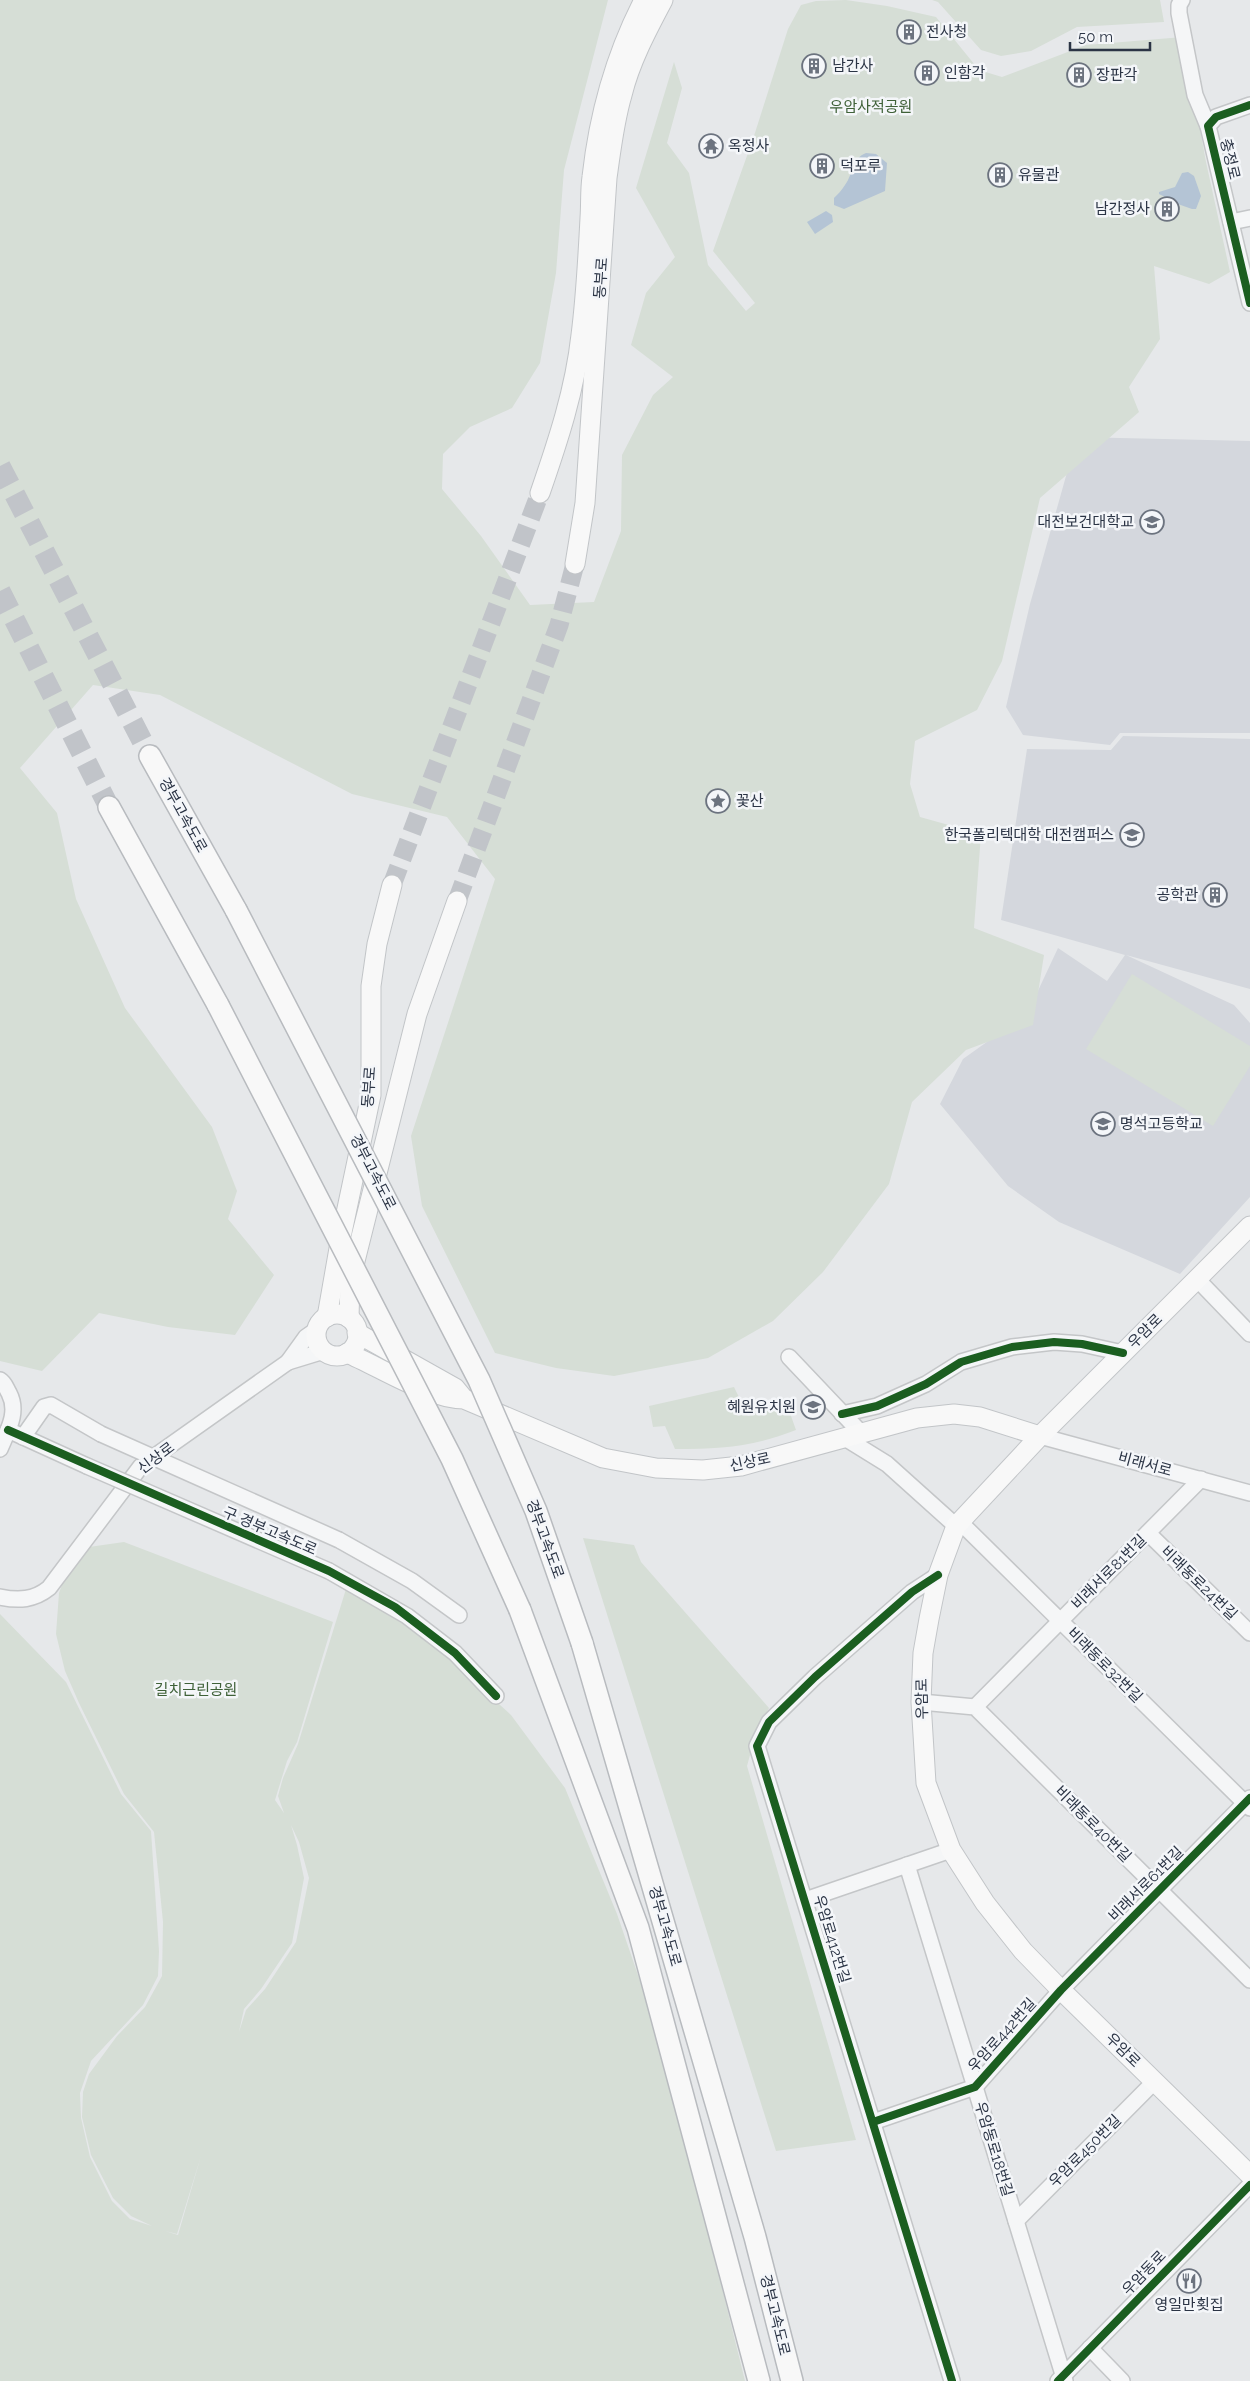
<svg xmlns="http://www.w3.org/2000/svg" width="1250" height="2381" viewBox="0 0 1250 2381" font-family="Raleway,'Noto Sans KR',sans-serif">
<style>
.built{fill:#d4d7dd}
.green{fill:#d6ded6;fill-rule:evenodd}
.water{fill:#b4c4d5}
.lines{fill:none;stroke-linecap:round;stroke-linejoin:round}
.major-tunnel{stroke:#c1c4c9;stroke-width:19;stroke-dasharray:19 9;stroke-linecap:butt}
.highway-tunnel{stroke:#c1c4c9;stroke-width:21;stroke-dasharray:21 11;stroke-linecap:butt}
.minor-casing{stroke:#c4c6c8;stroke-width:18}
.major-casing{stroke:#c2c5c8;stroke-width:21}
.highway-casing{stroke:#b8bbbf;stroke-width:24}
.minor{stroke:#f5f6f7;stroke-width:15}
.major{stroke:#f8f8f8;stroke-width:19}
.highway{stroke:#f8f8f8;stroke-width:21}
.minor-bridge-casing{stroke:#c4c6c8;stroke-width:18;stroke-linecap:butt}
.highway-bridge-casing{stroke:#b8bbbf;stroke-width:24;stroke-linecap:butt}
.minor-bridge{stroke:#f5f6f7;stroke-width:15}
.highway-bridge{stroke:#f8f8f8;stroke-width:21}
.cycleway-casing{stroke:#f4f6f9;stroke-width:11}
.cycleway{stroke:#1b5e20;stroke-width:8}
.labels{text-anchor:middle;stroke-width:5;stroke-linejoin:round;paint-order:stroke}
.poi-label{font-size:15px;fill:#2b3445;stroke:#f4f6f9;text-anchor:start}
.park-label{font-size:15px;fill:#3f6138;stroke:#f4f6f9}
.street-label{font-size:15px;fill:#2b3445;stroke:#f4f6f9}
</style>
<rect width="100%" height="100%" fill="#e6e8ea"/>
<g class="built">
<path d="M1077 437 1250 441V733H1120L1110 745 1023 735 1006 707 1030 604Z"/>
<path d="M1123 736 1250 739V989L1126 955 1234 1005 1250 1023V1197L1180 1274 1059 1222 1008 1186 940 1104 963 1059 1005 1029 1021 1027 1058 948 1107 981 1125 955 1001 920 1027 749 1111 750Z"/>
</g>
<g class="green">
<path d="M0 0H608L564 170 556 273 540 363 512 408 470 427 443 454 442 489 481 536 530 605 594 602 621 531 622 455 653 395 673 377 631 345 646 293 675 257 636 188 674 62 682 88 667 143 689 173 708 265 746 311 755 303 713 251 753 139 788 29 801 5 816 1 846 0 887 6 936 17 979 70 1002 77 1086 45 1183 37 1206 162 1230 272 1209 284 1154 266 1160 339 1129 387 1139 412 1040 498 1002 661 977 710 915 741 910 784 920 817 981 834 974 928 1044 955 1033 1025 966 1050 912 1102 889 1184 823 1272 773 1321 708 1358 614 1376 556 1368 495 1353 422 1206 411 1136 495 879 447 817 352 794 160 695 93 685 20 768 57 813 76 899 125 1008 212 1127 237 1191 228 1219 274 1275 235 1335 168 1327 99 1313 42 1371 0 1361Z"/>
<path d="M932 0H1160L1164 22 1077 27 1031 51 1001 56 981 50 938 2Z"/>
<path d="M1132 974 1250 1046V1066L1213 1126 1086 1049Z"/>
<path d="M734 1387 748 1416 786 1402 796 1430C752 1447 722 1449 675 1449L665 1426 653 1427 649 1406Z"/>
<path d="M583 1538 634 1545 641 1562 769 1708 756 1733 747 1766 856 2140 776 2151Z"/>
<path d="M124 1542 333 1622 297 1742 287 1761 275 1800 284 1813 278 1796 283 1778 298 1744 346 1589 424 1636 511 1715 565 1788 617 1914 662 2045 745 2381H0V1614L66 1682 121 1794 151 1831 159 1951 158 1976 143 2005 91 2061 80 2093 81 2118 90 2157 112 2201 130 2219 152 2226 131 2216 113 2198 91 2155 82 2117 83 2092 89 2074 117 2036 145 2007 162 1976 163 1922 154 1832 124 1794 79 1703 65 1671 56 1634 59 1593 65 1577 76 1560 89 1547ZM291 1825 299 1842 309 1878 296 1942 265 1989 246 2010 239 2032 244 2009 261 1989 292 1943 304 1878 297 1845ZM201 2156 178 2235 165 2231 177 2234Z"/>
</g>
<g class="water">
<path d="M866 153 876 154 887 163 885 191 844 209 834 205V198C838 194 842 190 845 185 854 173 851 159 866 153Z"/>
<path d="M1188 172 1194 176 1201 196 1196 209H1192L1175 203 1173 205 1167 202V198L1159 194V192L1175 187 1182 173Z"/>
<path d="M826 211 832 215 833 222 815 234 807 222Z"/>
</g>
<g class="lines">
<g class="major-tunnel">
<path d="M392 885 540 493"/>
<path d="M457 901 559 625 575 564"/>
</g>
<g class="highway-tunnel">
<path d="M0 466 150 756"/>
<path d="M0 591 109 807"/>
</g>
<g class="minor-casing">
<g id="minor">
<path d="M1182 0 1179 5V13L1195 95 1208 126"/>
<path d="M1250 105 1216 117 1208 126 1250 303"/>
<path d="M1231 222 1250 218"/>
<path d="M1197 1279 1250 1334"/>
<path d="M789 1357 862 1434"/>
<path d="M288 1362 306 1337 316 1330"/>
<path d="M0 1380C5 1383 6 1388 9 1393 19 1412 8 1430 0 1449"/>
<path d="M842 1414 877 1406 926 1384 961 1362 1012 1347 1054 1342 1082 1344 1123 1353"/>
<path d="M8 1430 87 1466"/>
<path d="M1040 1436 1250 1493"/>
<path d="M23 1437 44 1407 51 1405 101 1434"/>
<path d="M845 1438 887 1464 956 1526"/>
<path d="M960 1522 1250 1808"/>
<path d="M1148 1533 1250 1633"/>
<path d="M339 1540 412 1581 459 1615"/>
<path d="M329 1571 407 1616 455 1653 496 1696"/>
<path d="M938 1575 912 1592 815 1677 769 1722 757 1746 952 2381"/>
<path d="M0 1597C19 1601 34 1600 49 1588L141 1466 288 1362 324 1351"/>
<path d="M921 1702 975 1707 1250 1980"/>
<path d="M975 1707 1201 1479"/>
<path d="M907 1865 1065 2381"/>
<path d="M805 1900 951 1850"/>
<path d="M873 2122 975 2087 1061 1990 1250 1798"/>
<path d="M1016 2221 1155 2081"/>
<path d="M1090 2348 1122 2381"/>
<path d="M1058 2381 1250 2185"/>
</g>
</g>
<g class="major-casing">
<g id="major">
<path d="M540 493C558 441 575 390 581 335 586 297 588 257 590 218 591 205 590 190 592 177 599 114 615 56 644 0"/>
<path d="M575 564 585 503 607 178C611 150 614 122 622 95 630 62 647 30 663 0"/>
<path d="M1250 1226 1040 1436 956 1526 938 1575 929 1619 923 1653 921 1702 926 1783 951 1850 985 1903 1023 1951 1061 1990 1250 2175"/>
<circle cx="337" cy="1335" r="21"/>
<path d="M327 1317 341 1237 371 1095V986L377 944 392 885"/>
<path d="M349 1318 350 1281 417 1014 457 901"/>
<path d="M357 1333 455 1388 464 1399"/>
<path d="M347 1353C380 1367 429 1399 464 1399L603 1458 656 1468 703 1470 741 1466 917 1418 954 1414 980 1417 1040 1436"/>
</g>
</g>
<g class="highway-casing">
<g id="highway">
<path d="M150 756 236 910"/>
<path d="M109 807 218 1005"/>
<path d="M520 1610 638 1928 759 2381"/>
<path d="M582 1643 755 2237 792 2381"/>
</g>
</g>
<use href="#minor" class="minor"/>
<use href="#major" class="major"/>
<use href="#highway" class="highway"/>
<g class="minor-bridge-casing">
<g id="minor-bridge">
<path d="M101 1434 339 1540"/>
<path d="M87 1466 329 1571"/>
</g>
</g>
<g class="highway-bridge-casing">
<g id="highway-bridge">
<path d="M236 910 479 1380 536 1511 582 1643"/>
<path d="M218 1005 452 1459 520 1610"/>
</g>
</g>
<use href="#minor-bridge" class="minor-bridge"/>
<use href="#highway-bridge" class="highway-bridge"/>
<g class="cycleway-casing">
<g id="cycleway">
<path d="M1250 105 1216 117 1208 126 1250 303"/>
<path d="M842 1414 877 1406 926 1384 961 1362 1012 1347 1054 1342 1082 1344 1123 1353"/>
<path d="M8 1430 329 1571 395 1607 455 1653 496 1696"/>
<path d="M938 1575 912 1592 815 1677 769 1722 757 1746 952 2381"/>
<path d="M873 2122 975 2087 1061 1990 1250 1798"/>
<path d="M1058 2381 1250 2185"/>
</g>
</g>
<use href="#cycleway" class="cycleway"/>
</g>
<defs>
<g id="building-ring" transform="scale(1.25)"><circle r="9.5" fill="#f4f6f9" stroke="#6c737f" stroke-width="1.5"/><path d="M-4-6H4V6H1V3H-1V6H-4ZM-2.5-4.3h1.7v1.8h-1.7ZM.8-4.3h1.7v1.8H.8ZM-2.5-1h1.7V.8h-1.7ZM.8-1h1.7V.8H.8Z" fill="#6c737f"/></g>
<g id="temple-ring" transform="scale(1.25)"><circle r="9.5" fill="#f4f6f9" stroke="#6c737f" stroke-width="1.5"/><path d="M0-6L5-2H3V0L6.5 2.5H4V6H1.5V3h-3V6H-4V2.5H-6.5L-3 0V-2H-5Z" fill="#6c737f"/></g>
<g id="university-ring" transform="scale(1.25)"><circle r="9.5" fill="#f4f6f9" stroke="#6c737f" stroke-width="1.5"/><path d="M0-5L7-2L0 1L-7-2ZM-4 1L0 2.5L4 1V4Q0 6-4 4Z" fill="#6c737f"/></g>
<g id="sight-ring" transform="scale(1.25)"><circle r="9.5" fill="#f4f6f9" stroke="#6c737f" stroke-width="1.5"/><path d="M0-6L1.8-2.2L6-1.7L2.9 1.2L3.7 5.4L0 3.3L-3.7 5.4L-2.9 1.2L-6-1.7L-1.8-2.2Z" fill="#6c737f"/></g>
<g id="school-ring" transform="scale(1.25)"><circle r="9.5" fill="#f4f6f9" stroke="#6c737f" stroke-width="1.5"/><path d="M0-5L7-2L0 1L-7-2ZM-4 1L0 2.5L4 1V4Q0 6-4 4Z" fill="#6c737f"/></g>
<g id="restaurant-ring" transform="scale(1.25)"><circle r="9.5" fill="#f4f6f9" stroke="#6c737f" stroke-width="1.5"/><path d="M-5-6h1v4h1v-4h1v4h1v-4h1v5L-1.5 .5V6h-2V.5L-5-1ZM5-6V6H3V1.5H1.5Q1.5-4 5-6Z" fill="#6c737f"/></g>
</defs>
<g fill-rule="evenodd">
<use href="#building-ring" x="909" y="32"/>
<use href="#building-ring" x="814" y="66"/>
<use href="#building-ring" x="927" y="73"/>
<use href="#building-ring" x="1079" y="75"/>
<use href="#temple-ring" x="711" y="146"/>
<use href="#building-ring" x="822" y="166"/>
<use href="#building-ring" x="1000" y="175"/>
<use href="#building-ring" x="1167" y="209"/>
<use href="#university-ring" x="1152" y="522"/>
<use href="#sight-ring" x="718" y="801"/>
<use href="#school-ring" x="1132" y="835"/>
<use href="#building-ring" x="1215" y="895"/>
<use href="#school-ring" x="1103" y="1124"/>
<use href="#school-ring" x="813" y="1407"/>
<use href="#restaurant-ring" x="1189" y="2281"/>
</g>
<g class="labels">
<g class="poi-label">
<text x="926" y="37">전사청</text>
<text x="832" y="71">남간사</text>
<text x="944" y="78">인함각</text>
<text x="1096" y="80">장판각</text>
<text x="728" y="151">옥정사</text>
<text x="840" y="171">덕포루</text>
<text x="1018" y="180">유물관</text>
<text x="1150" y="214" text-anchor="end">남간정사</text>
<text x="1134" y="527" text-anchor="end">대전보건대학교</text>
<text x="736" y="806">꽃산</text>
<text x="1114" y="840" text-anchor="end">한국폴리텍대학 대전캠퍼스</text>
<text x="1198" y="900" text-anchor="end">공학관</text>
<text x="1120" y="1129">명석고등학교</text>
<text x="796" y="1412" text-anchor="end">혜원유치원</text>
<text x="1189" y="2310" text-anchor="middle">영일만횟집</text>
</g>
<g class="park-label">
<text x="871" y="112">우암사적공원</text>
<text x="196" y="1695">길치근린공원</text>
</g>
<g class="street-label">
<text transform="translate(1230 159) rotate(76)" y="5">충정로</text>
<text transform="translate(601 278) rotate(-86)" y="5">동부로</text>
<text transform="translate(183 815) rotate(61)" y="5">경부고속도로</text>
<text transform="translate(369 1087) rotate(-86)" y="5">동부로</text>
<text transform="translate(373 1172) rotate(63)" y="5">경부고속도로</text>
<text transform="translate(1145 1331) rotate(-45)" y="5">우암로</text>
<text transform="translate(156 1458) rotate(-37)" y="5">신상로</text>
<text transform="translate(750 1462) rotate(-12)" y="5">신상로</text>
<text transform="translate(1145 1464) rotate(15)" y="5">비래서로</text>
<text transform="translate(270 1531) rotate(23)" y="5">구 경부고속도로</text>
<text transform="translate(545 1539) rotate(70)" y="5">경부고속도로</text>
<text transform="translate(1109 1572) rotate(-45)" y="5">비래서로81번길</text>
<text transform="translate(1199 1583) rotate(44)" y="5">비래동로24번길</text>
<text transform="translate(1105 1665) rotate(45)" y="5">비래동로32번길</text>
<text transform="translate(922 1699) rotate(-91)" y="5">우암로</text>
<text transform="translate(1093 1824) rotate(45)" y="5">비래동로40번길</text>
<text transform="translate(1146 1884) rotate(-45)" y="5">비래서로61번길</text>
<text transform="translate(665 1926) rotate(74)" y="5">경부고속도로</text>
<text transform="translate(832 1939) rotate(73)" y="5">우암로412번길</text>
<text transform="translate(1002 2035) rotate(-48)" y="5">우암로442번길</text>
<text transform="translate(1123 2050) rotate(44)" y="5">우암로</text>
<text transform="translate(994 2149) rotate(73)" y="5">우암동로18번길</text>
<text transform="translate(1085 2151) rotate(-45)" y="5">우암로450번길</text>
<text transform="translate(1144 2273) rotate(-46)" y="5">우암동로</text>
<text transform="translate(775 2315) rotate(76)" y="5">경부고속도로</text>
</g>
</g>
<path d="M1070 42v8h80v-8" fill="none" stroke="#2b3445" stroke-width="2.5"/>
<text x="1078" y="42" font-size="15" fill="#2b3445" stroke="#f4f6f9" stroke-width="4" paint-order="stroke">50 m</text>
</svg>
